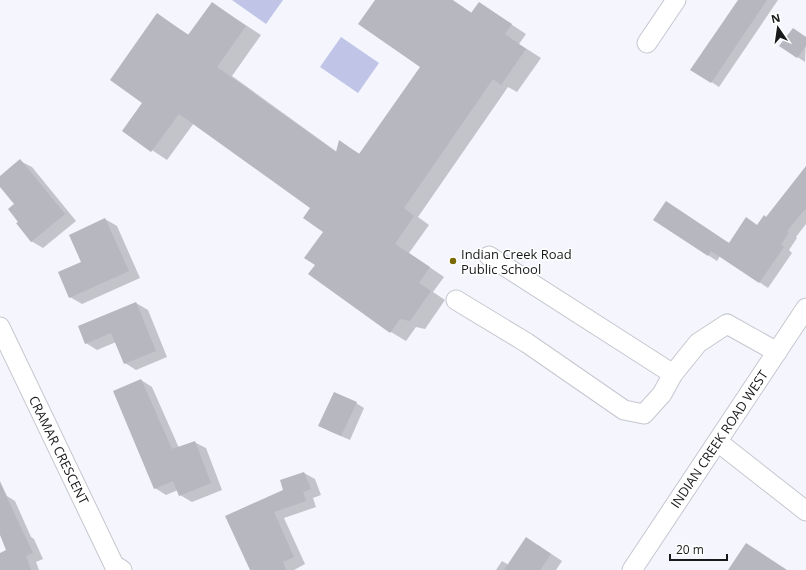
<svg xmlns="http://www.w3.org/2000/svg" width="806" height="570" viewBox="0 0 806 570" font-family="'Open Sans',sans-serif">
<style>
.green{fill:#c0c5e8}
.shadow{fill:#0003}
.building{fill:#b6b7bf}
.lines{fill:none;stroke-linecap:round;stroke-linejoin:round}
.minor-casing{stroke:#c6c7cf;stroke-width:21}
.minor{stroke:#fff;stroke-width:19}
.poi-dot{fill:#7a6900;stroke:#fff;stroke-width:1.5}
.labels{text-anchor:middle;stroke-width:3;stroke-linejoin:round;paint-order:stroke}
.poi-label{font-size:13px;fill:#18191b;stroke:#fff;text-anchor:start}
.street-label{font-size:13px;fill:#18191b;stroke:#fff}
</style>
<rect width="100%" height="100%" fill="#f4f5fd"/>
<g class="green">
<path d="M232 0H283L266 24Z"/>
<path d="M341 37 379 63 358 93 320 67Z"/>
</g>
<g class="shadow">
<path d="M376 0H453L472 13 479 3 526 34 519 44 541 58 517 92 508 87 418 217 429 225 409 253 444 277 433 292 445 300 425 329 416 327 406 341 391 332 309 274 316 265 324 232 312 207 194 123 167 160 123 131 143 102 158 15 189 35 212 3 261 35 232 76 337 152 340 142 360 154 421 67Z"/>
<path d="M740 0H778L719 87 692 69Z"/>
<path d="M806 37 805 62 781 46Z"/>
<path d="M20 161 32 167 76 221 43 248 31 241 19 222 16 204 0 185V177Z"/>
<path d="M806 167V224L796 237 797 238 789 250 792 253 768 288 720 256 717 261 708 255 654 220 730 243 758 226 766 218Z"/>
<path d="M105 219 117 226 140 278 82 304 70 297 82 262Z"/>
<path d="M136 303 148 310 167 357 136 370 125 363 116 342 97 350 86 343Z"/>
<path d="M141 380 152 387 179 448 194 442 206 448 222 490 192 502 180 495 178 490 166 495 155 488Z"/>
<path d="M356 403 364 408 350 440 327 430Z"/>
<path d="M304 473 315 479 321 495 313 498 316 507 284 518 305 564 294 570H251L227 517 284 490Z"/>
<path d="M0 481 7 496 15 501 31 537 34 539 43 559 36 562 39 570H0V554L8 550 0 533Z"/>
<path d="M538 545 562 561 556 570H496L502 561 509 565Z"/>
</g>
<g class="building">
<path d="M375 0H452L471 13 479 2 512 24 505 34 526 49 501 85 493 79 404 208 414 216 395 244 430 267 419 283 431 291 410 321 400 319 390 333 308 274 315 265 304 258 323 232 303 218 310 208 179 114 151 152 122 131 142 103 110 80 157 13 188 35 212 2 246 26 217 67 336 152 339 140 359 154 420 67 358 24Z"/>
<path d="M738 0H767L711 83 690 70Z"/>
<path d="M793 28 806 37V46L797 58 779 46Z"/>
<path d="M20 159 65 214 31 242 16 223 18 222 8 209 14 204 0 187V176Z"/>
<path d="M806 166V208L787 231 789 232 781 245 784 247 759 283 711 251 708 256 653 220 666 201 729 243 746 217 757 225 764 215 766 217Z"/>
<path d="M105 218 129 271 69 298 58 272 81 262 69 235Z"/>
<path d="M136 302 156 351 124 364 111 333 85 344 78 326Z"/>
<path d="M141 379 172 449 195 441 211 483 179 496 173 481 154 489 113 391Z"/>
<path d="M334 392 357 402 341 436 318 426Z"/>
<path d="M304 472 311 489 303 492 306 501 274 512 294 557 283 562 286 570H250L225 516 283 490 280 480Z"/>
<path d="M0 483 33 553 26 556 31 570H0V553L6 550 0 535Z"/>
<path d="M526 537 551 554 540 570H504Z"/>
<path d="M746 543 787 570H728Z"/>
</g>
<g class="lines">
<g class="minor-casing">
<g id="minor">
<path d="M647 43 676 0"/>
<path d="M489 256 673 374"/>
<path d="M456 300 527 343 624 410 644 414 662 394 673 374 698 343 727 324 777 352"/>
<path d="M0 327 114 565 122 570"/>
<path d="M718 442 806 511"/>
<path d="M632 570 806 308"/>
</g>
</g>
<use href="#minor" class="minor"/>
</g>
<circle class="poi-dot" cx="453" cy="261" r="4"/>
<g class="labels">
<g class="poi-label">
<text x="461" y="259">Indian Creek Road<tspan x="461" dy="15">Public School</tspan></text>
</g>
<g class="street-label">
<text transform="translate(719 439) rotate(-56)" y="5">INDIAN CREEK ROAD WEST</text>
<text transform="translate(59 450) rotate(64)" y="5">CRAMAR CRESCENT</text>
</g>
</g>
<g transform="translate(778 28) rotate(347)" stroke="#ffffff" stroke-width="3" paint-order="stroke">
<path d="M0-3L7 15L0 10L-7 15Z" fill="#18191b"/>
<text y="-6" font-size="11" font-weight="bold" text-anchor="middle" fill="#18191b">N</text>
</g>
<path d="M670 554v6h57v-6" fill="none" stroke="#18191b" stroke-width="2"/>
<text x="676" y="554" font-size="12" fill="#18191b" stroke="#ffffff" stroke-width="3" paint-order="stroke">20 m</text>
</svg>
